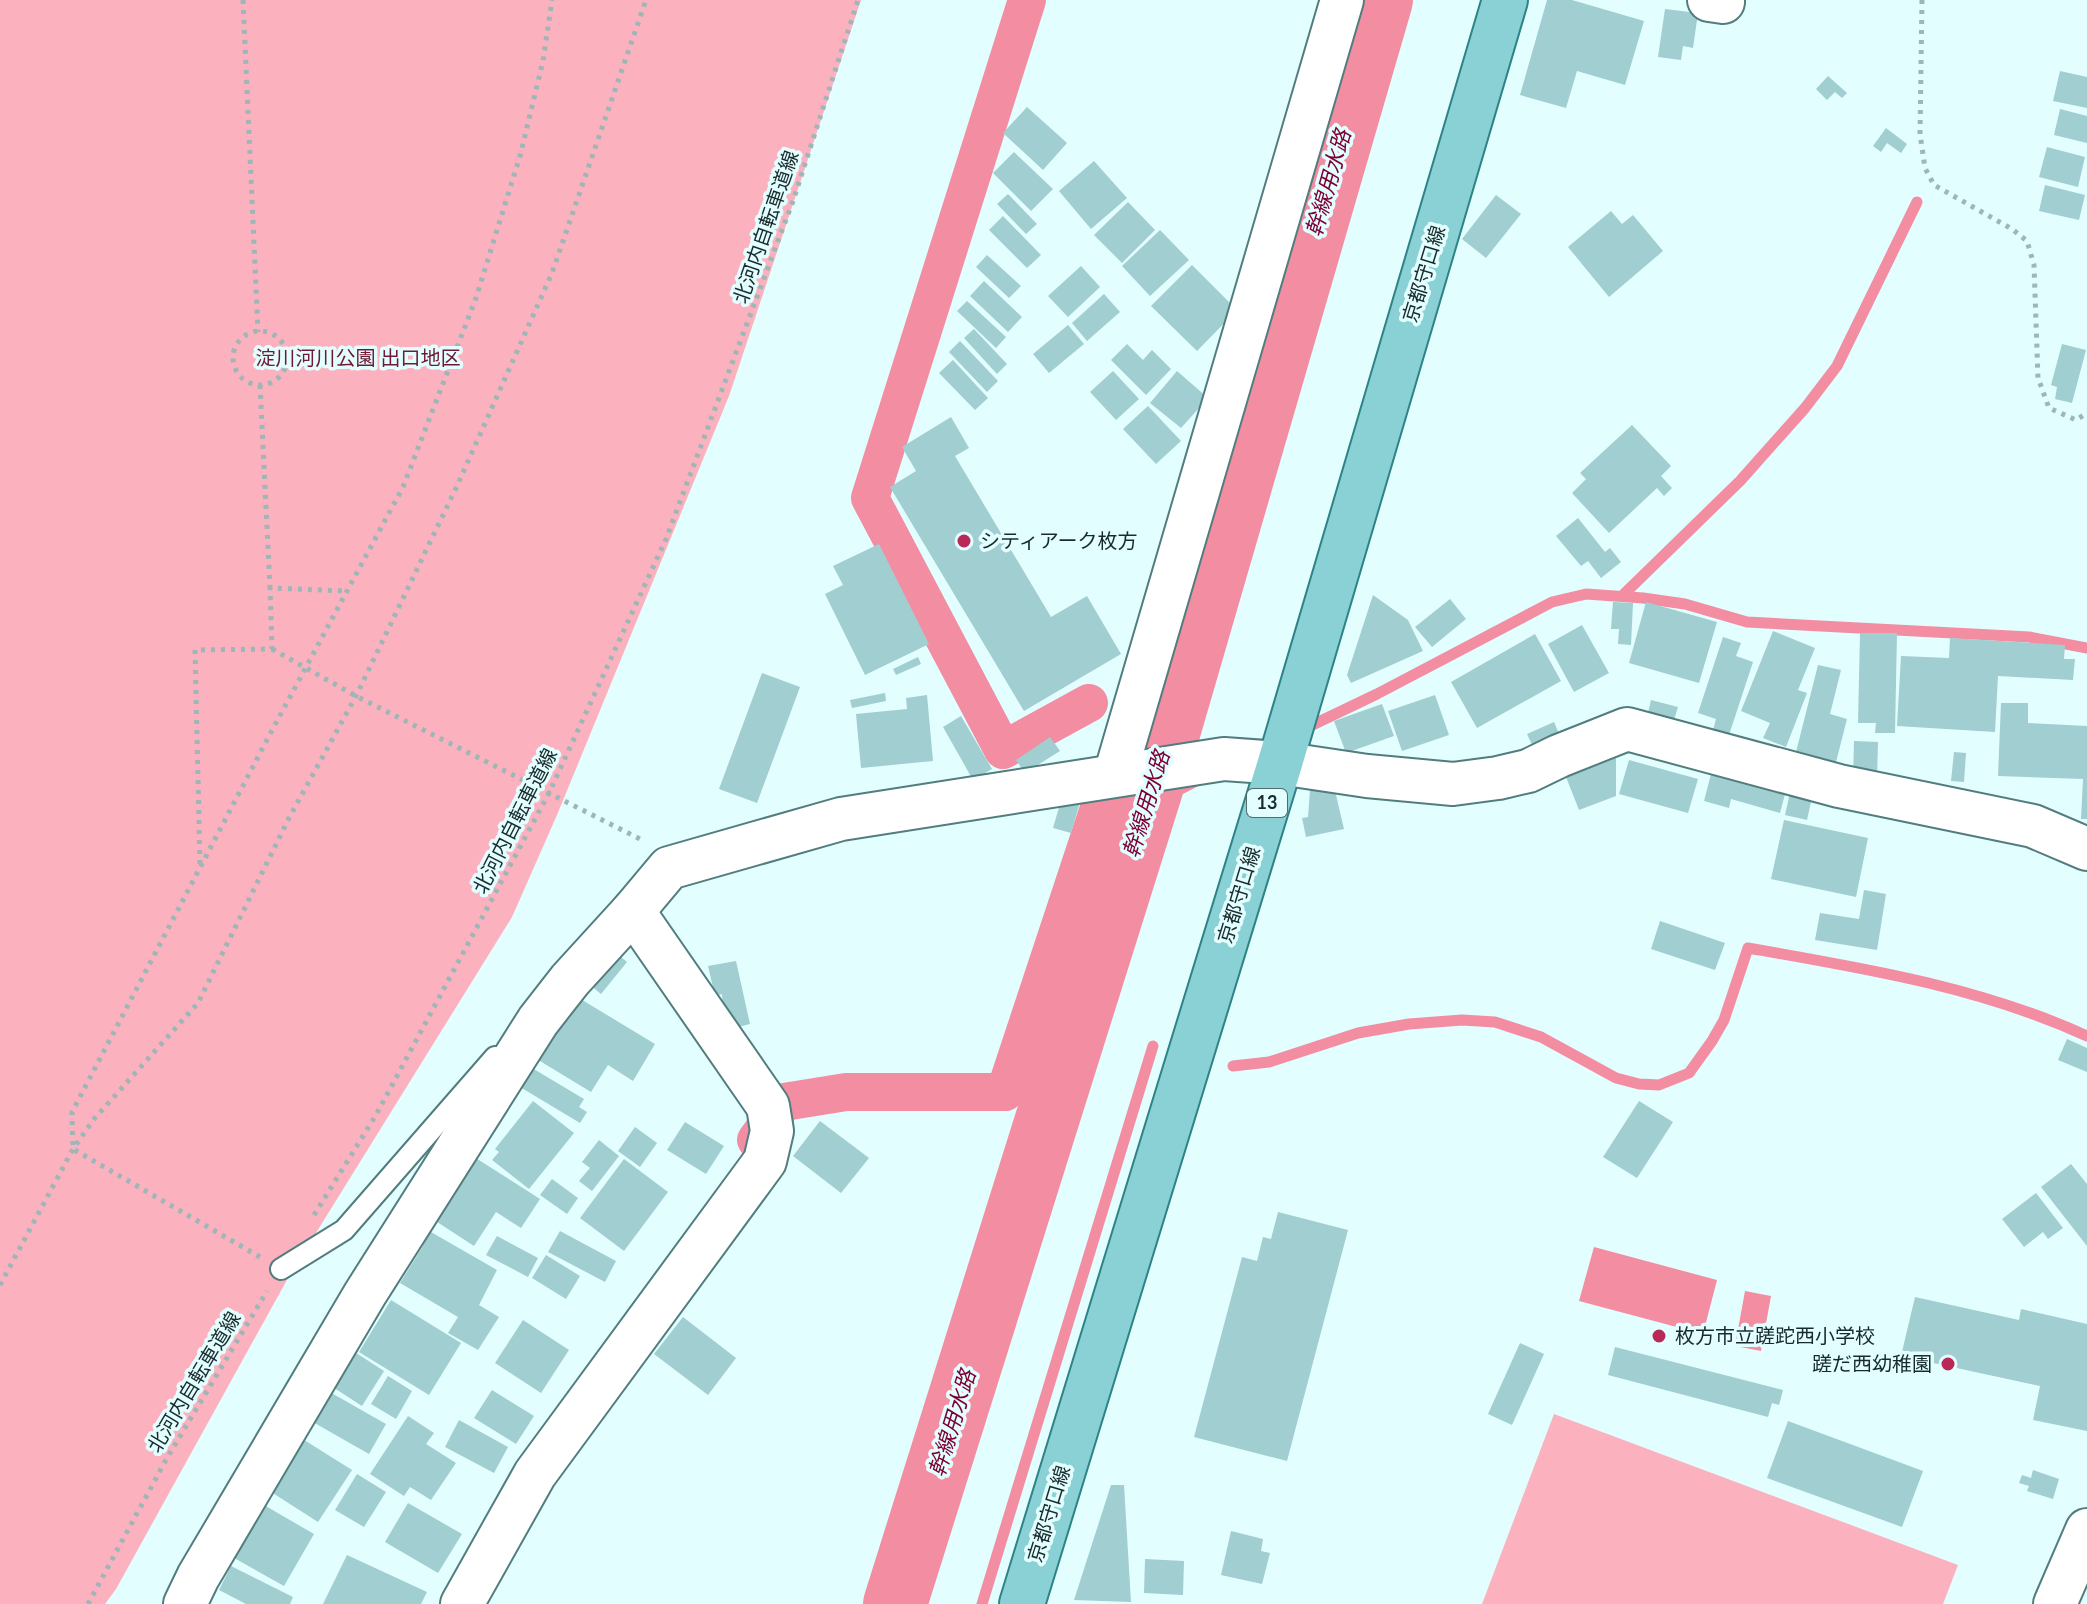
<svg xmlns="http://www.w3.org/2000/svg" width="2087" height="1604" viewBox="0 0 2087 1604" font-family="Lato,'Noto Sans JP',sans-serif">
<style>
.green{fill:#fbb1be}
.water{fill:#f28da2}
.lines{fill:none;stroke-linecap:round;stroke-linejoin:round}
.stream{stroke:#f28da2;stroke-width:11}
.canal{stroke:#f28da2;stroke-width:38}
.river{stroke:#f28da2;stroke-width:64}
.building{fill:#a1ced0}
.service-casing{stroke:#527d7e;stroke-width:24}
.minor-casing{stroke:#527d7e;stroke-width:46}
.primary-casing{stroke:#2e8387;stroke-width:48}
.path{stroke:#9eb6b7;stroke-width:5;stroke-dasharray:4 6;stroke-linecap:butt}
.service{stroke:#fff;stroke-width:20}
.minor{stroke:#fff;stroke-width:42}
.primary{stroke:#89d1d4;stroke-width:44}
.poi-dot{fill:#b92957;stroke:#e3feff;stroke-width:3}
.labels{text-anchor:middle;stroke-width:7;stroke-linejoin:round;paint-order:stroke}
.shield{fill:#e3feff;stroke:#556a6b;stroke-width:2}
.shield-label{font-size:18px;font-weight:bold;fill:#182a2b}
.street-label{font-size:20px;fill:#182a2b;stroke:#e3feff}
.park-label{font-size:20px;fill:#711934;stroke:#e3feff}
.poi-label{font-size:20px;fill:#182a2b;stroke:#e3feff;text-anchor:start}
.water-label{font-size:22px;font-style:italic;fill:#7e0033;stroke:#e3feff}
</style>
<rect width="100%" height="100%" fill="#e3feff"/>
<g class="green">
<path d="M0 0H861L729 396 557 815 512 917 288 1278 116 1589 105 1604H0Z"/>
<path d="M1554 1414 1958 1565 1943 1604H1482Z"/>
</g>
<g class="water">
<path d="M1594 1247 1717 1280 1703 1334 1579 1301Z"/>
<path d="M1745 1291 1771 1296 1761 1351 1735 1346Z"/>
</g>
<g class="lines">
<g class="stream">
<path d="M1622 596 1740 481 1805 408 1837 366 1917 202"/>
<path d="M1304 729 1377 694 1552 602 1586 594 1643 598 1685 604 1747 622 2029 637 2087 648"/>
<path d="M1145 807 1198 780"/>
<path d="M1233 1066 1269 1062 1358 1033 1409 1024 1462 1020 1495 1022 1541 1037 1616 1078 1639 1084 1659 1085 1689 1073 1712 1041 1724 1020 1748 948C1863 968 1980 987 2087 1036"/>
<path d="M982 1604 1153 1046"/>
</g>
<g class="canal">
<path d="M1027 0 870 498 1003 750 1089 703"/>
<path d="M756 1140 784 1102 846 1092H1005L1103 796 1145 807"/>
</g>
<path class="river" d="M895 1604 1161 757 1381 0"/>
</g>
<g class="building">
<path d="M1547 0H1572L1644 21 1625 85 1577 71 1566 108 1520 95Z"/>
<path d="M1665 9 1698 13 1693 48 1683 46 1681 60 1658 57Z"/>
<path d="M2060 71 2087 77V108L2053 101Z"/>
<path d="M1828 76 1847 93 1842 98 1835 92 1827 100 1816 89Z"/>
<path d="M1027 107 1067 143 1043 170 1003 133Z"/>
<path d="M2060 109 2087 116V143L2054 135Z"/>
<path d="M1886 128 1907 144 1901 153 1887 143 1881 152 1873 146Z"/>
<path d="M2047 147 2085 157 2078 187 2039 177Z"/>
<path d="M1014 152 1053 189 1031 211 993 173Z"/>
<path d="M1094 161 1127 198 1091 229 1059 191Z"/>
<path d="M2045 185 2085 195 2079 220 2039 211Z"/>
<path d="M1008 194 1037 224 1026 234 997 204Z"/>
<path d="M1496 195 1521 214 1486 258 1462 239Z"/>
<path d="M1128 202 1155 230 1122 263 1094 235Z"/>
<path d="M1611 211 1622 224 1633 215 1663 251 1609 297 1568 247Z"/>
<path d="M1003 216 1041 255 1027 268 989 230Z"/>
<path d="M1160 230 1189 260 1150 296 1122 266Z"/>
<path d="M987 255 1021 286 1009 298 976 267Z"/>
<path d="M1192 265 1237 310 1197 351 1151 306Z"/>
<path d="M1081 266 1100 287 1068 317 1048 296Z"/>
<path d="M984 281 1022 317 1008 332 970 296Z"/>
<path d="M1104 294 1120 312 1087 341 1072 323Z"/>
<path d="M967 301 1006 337 996 348 957 311Z"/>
<path d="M1068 325 1084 344 1049 373 1033 354Z"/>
<path d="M974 329 1007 364 997 374 964 338Z"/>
<path d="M960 341 998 381 987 392 949 352Z"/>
<path d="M1127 344 1143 360 1152 350 1171 369 1146 395 1111 360Z"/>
<path d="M2062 344 2086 350 2072 403 2055 399 2057 387 2051 385Z"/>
<path d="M953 360 988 398 975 410 939 373Z"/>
<path d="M1113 371 1139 399 1116 420 1090 392Z"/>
<path d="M1177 371 1208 398 1181 428 1150 403Z"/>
<path d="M1148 406 1181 441 1156 464 1123 429Z"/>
<path d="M951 417 969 448 955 456 1051 617 1087 596 1121 654 1024 711 890 487 916 471 902 447Z"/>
<path d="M1632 425 1671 466 1661 476 1672 488 1664 496 1657 488 1609 533 1572 493 1586 479 1580 473Z"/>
<path d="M1578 518 1605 552 1610 548 1621 562 1601 578 1588 561 1581 566 1556 536Z"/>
<path d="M879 544 929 644 865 675 825 594 843 585 833 566Z"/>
<path d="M1373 595 1408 620 1423 651 1351 683 1347 675Z"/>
<path d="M1450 599 1466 619 1432 647 1415 627Z"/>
<path d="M1613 602 1633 603 1631 645 1618 644 1619 629H1611Z"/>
<path d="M1646 602 1717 622 1699 683 1629 663Z"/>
<path d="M1582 625 1609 673 1574 692 1548 644Z"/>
<path d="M1773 631 1815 648 1798 690 1807 693 1786 747 1763 738 1770 723 1741 711Z"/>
<path d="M1860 633H1897L1895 733H1875L1876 723H1858Z"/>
<path d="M1535 634 1561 681 1477 728 1451 682Z"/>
<path d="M1723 637 1741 643 1736 656 1753 662 1729 735 1713 730 1716 719 1698 713Z"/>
<path d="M1950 638 2065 645 2064 659H2075L2073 680 1998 676 1995 732 1897 726 1901 656 1949 658Z"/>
<path d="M918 657 921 664 896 675 893 669Z"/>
<path d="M1818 665 1841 670 1830 714 1847 719 1835 766 1795 756Z"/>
<path d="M762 673 800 687 757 803 719 789Z"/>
<path d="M885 693 886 701 852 708 850 700Z"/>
<path d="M927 695 933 761 861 768 856 714 907 709 906 698Z"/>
<path d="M1435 695 1449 735 1402 751 1388 711Z"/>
<path d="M1651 700 1678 707 1674 720 1648 713Z"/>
<path d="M2001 703H2028V723L2087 726V819H2081L2083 779 1998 776Z"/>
<path d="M1382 704 1394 736 1346 753 1334 721Z"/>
<path d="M961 716 992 769 973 780 943 727Z"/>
<path d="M1554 722 1560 736 1533 747 1527 734Z"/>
<path d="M1050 737 1060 751 1025 773 1016 760Z"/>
<path d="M1854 741 1878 742 1877 779 1853 778Z"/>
<path d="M1954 752 1966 753 1964 782 1951 781Z"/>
<path d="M1616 758V796L1579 810 1566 777Z"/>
<path d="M1629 760 1698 779 1688 813 1619 794Z"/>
<path d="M1711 774 1785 794 1780 813 1731 799 1729 808 1704 801Z"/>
<path d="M1311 776 1332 778 1344 829 1306 837 1302 818 1308 817Z"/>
<path d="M1791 788 1813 793 1807 820 1785 815Z"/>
<path d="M1062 797 1080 802 1071 833 1053 828Z"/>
<path d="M1784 820 1868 838 1856 897 1771 879Z"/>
<path d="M1864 890 1886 894 1877 950 1815 940 1820 913 1859 919Z"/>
<path d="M1660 921 1725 943 1715 970 1651 949Z"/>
<path d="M609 947 627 962 601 994 584 980Z"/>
<path d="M736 961 750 1024 734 1028 723 1014 722 994 715 996 708 966Z"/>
<path d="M574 995 655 1044 633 1081 608 1065 591 1092 535 1058Z"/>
<path d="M2067 1039 2087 1048V1072L2058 1060Z"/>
<path d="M522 1062 584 1099 579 1107 587 1112 580 1123 510 1081Z"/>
<path d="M533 1101 574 1133 529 1189 492 1160 499 1152 495 1149Z"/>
<path d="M1639 1101 1673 1122 1637 1178 1603 1157Z"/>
<path d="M820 1121 869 1158 841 1193 793 1156Z"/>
<path d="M685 1122 724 1146 706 1174 667 1150Z"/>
<path d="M635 1127 657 1143 640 1167 618 1151Z"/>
<path d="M599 1140 619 1156 592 1191 579 1181 590 1168 582 1162Z"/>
<path d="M471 1155 540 1199 521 1228 496 1212 474 1246 431 1218Z"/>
<path d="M624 1159 668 1192 624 1251 580 1218Z"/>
<path d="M2071 1164 2087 1184V1246L2041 1187Z"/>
<path d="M552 1179 578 1198 567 1214 540 1195Z"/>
<path d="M2036 1193 2063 1228 2048 1239 2043 1232 2024 1247 2002 1219Z"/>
<path d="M1278 1212 1348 1230 1287 1461 1194 1437 1242 1257 1257 1261 1263 1237 1271 1239Z"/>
<path d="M424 1228 497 1270 479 1305 499 1317 478 1350 448 1333 458 1317 400 1283 423 1246Z"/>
<path d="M560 1231 616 1261 605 1282 548 1252Z"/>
<path d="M497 1236 538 1258 528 1277 486 1255Z"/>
<path d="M546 1255 580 1276 566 1299 532 1278Z"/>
<path d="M1915 1297 2019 1320 2021 1309 2087 1324V1431L2033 1420 2040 1386 1901 1356Z"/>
<path d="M391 1300 461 1343 429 1395 359 1352Z"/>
<path d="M683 1317 736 1358 708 1395 654 1354Z"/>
<path d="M523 1320 569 1350 541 1393 495 1363Z"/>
<path d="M1520 1343 1544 1354 1512 1425 1488 1414Z"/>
<path d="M1615 1347 1783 1390 1779 1405 1772 1403 1768 1417 1608 1375Z"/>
<path d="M350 1349 384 1371 362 1406 328 1384Z"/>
<path d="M388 1376 412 1391 396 1419 371 1404Z"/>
<path d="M321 1387 386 1424 369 1454 304 1417Z"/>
<path d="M492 1390 534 1416 516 1444 474 1418Z"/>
<path d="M408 1416 434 1433 426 1444 456 1463 431 1500 410 1487 404 1496 370 1474Z"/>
<path d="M459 1420 508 1447 494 1473 445 1447Z"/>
<path d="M1788 1421 1923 1471 1902 1527 1767 1478Z"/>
<path d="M301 1438 352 1470 318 1522 268 1490Z"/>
<path d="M2033 1470 2059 1479 2053 1499 2027 1491 2029 1486 2019 1483 2022 1475 2031 1478Z"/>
<path d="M357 1474 386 1492 364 1527 335 1510Z"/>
<path d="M1111 1485H1124L1131 1602 1074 1600Z"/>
<path d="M257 1501 314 1534 284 1586 227 1554Z"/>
<path d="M408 1503 462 1534 438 1573 385 1542Z"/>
<path d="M1231 1531 1263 1539 1261 1551 1270 1553 1262 1584 1221 1575Z"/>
<path d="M347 1555 427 1592 421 1604H323Z"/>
<path d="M1145 1559 1184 1561 1183 1595 1144 1593Z"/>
<path d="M231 1566 293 1597 290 1604H246L219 1590Z"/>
</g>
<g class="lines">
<g class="service-casing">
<path id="service" d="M281 1269 344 1230 495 1057"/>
</g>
<g class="minor-casing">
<g id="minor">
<path d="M1709 0 1723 2V0"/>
<path d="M1115 775 1342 0"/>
<path d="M185 1604 198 1577 365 1294 538 1021 570 980 633 911 669 868 841 819 1224 759 1280 763 1367 776 1453 784 1498 778 1528 771 1559 756 1627 729 1839 786 2033 826 2087 849"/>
<path d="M462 1604 535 1474 765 1161 772 1131 768 1106 633 911"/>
<path d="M2055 1604 2087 1530"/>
</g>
</g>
<g class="primary-casing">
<path id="primary" d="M1022 1604 1280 763 1505 0"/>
</g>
<g class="path">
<path d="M243 0 258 332"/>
<path d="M1922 0 1920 134 1925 168 1934 185 2012 229 2027 241 2034 265 2038 378 2049 408 2076 420 2087 413"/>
<circle cx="260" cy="358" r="27"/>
<path d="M260 385 270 588"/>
<path d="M272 649 356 696 644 841"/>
<path d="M200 864 195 650 272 649 270 588 347 591"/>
<path d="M314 1215 376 1115 549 793 666 539 793 201 858 0"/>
<path d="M260 1257 73 1149 72 1112 270 734 403 487 476 298 520 156 543 61 552 0"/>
<path d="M0 1285 73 1149 94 1119 198 1003 289 818 356 696 457 486 552 273 646 0"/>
<path d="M88 1604 167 1458 267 1291"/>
</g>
<use href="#service" class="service"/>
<use href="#minor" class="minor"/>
<use href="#primary" class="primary"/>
</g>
<g class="poi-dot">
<circle cx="964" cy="541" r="8"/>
<circle cx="1659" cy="1336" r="8"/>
<circle cx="1948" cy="1364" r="8"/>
</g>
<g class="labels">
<rect class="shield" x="1247" y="789" width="40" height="28" rx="6"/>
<g class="shield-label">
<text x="1267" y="809">13</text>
</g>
<g class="street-label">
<text transform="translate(766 227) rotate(-71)" y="7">北河内自転車道線</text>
<text transform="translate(1424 274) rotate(-73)" y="7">京都守口線</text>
<text transform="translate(515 821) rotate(-63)" y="7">北河内自転車道線</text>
<text transform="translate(1239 895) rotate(-73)" y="7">京都守口線</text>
<text transform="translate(194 1382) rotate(-59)" y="7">北河内自転車道線</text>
<text transform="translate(1049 1514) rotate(-73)" y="7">京都守口線</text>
</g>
<g class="park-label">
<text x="358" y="365">淀川河川公園 出口地区</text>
</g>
<g class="poi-label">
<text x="980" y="548">シティアーク枚方</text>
<text x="1675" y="1343">枚方市立蹉跎西小学校</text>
<text x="1932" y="1371" text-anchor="end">蹉だ西幼稚園</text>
</g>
<g class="water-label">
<text transform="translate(1328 183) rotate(-74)" y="8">幹線用水路</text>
<text transform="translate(1146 804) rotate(-73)" y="8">幹線用水路</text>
<text transform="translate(952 1423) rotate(-73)" y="8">幹線用水路</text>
</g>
</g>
</svg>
